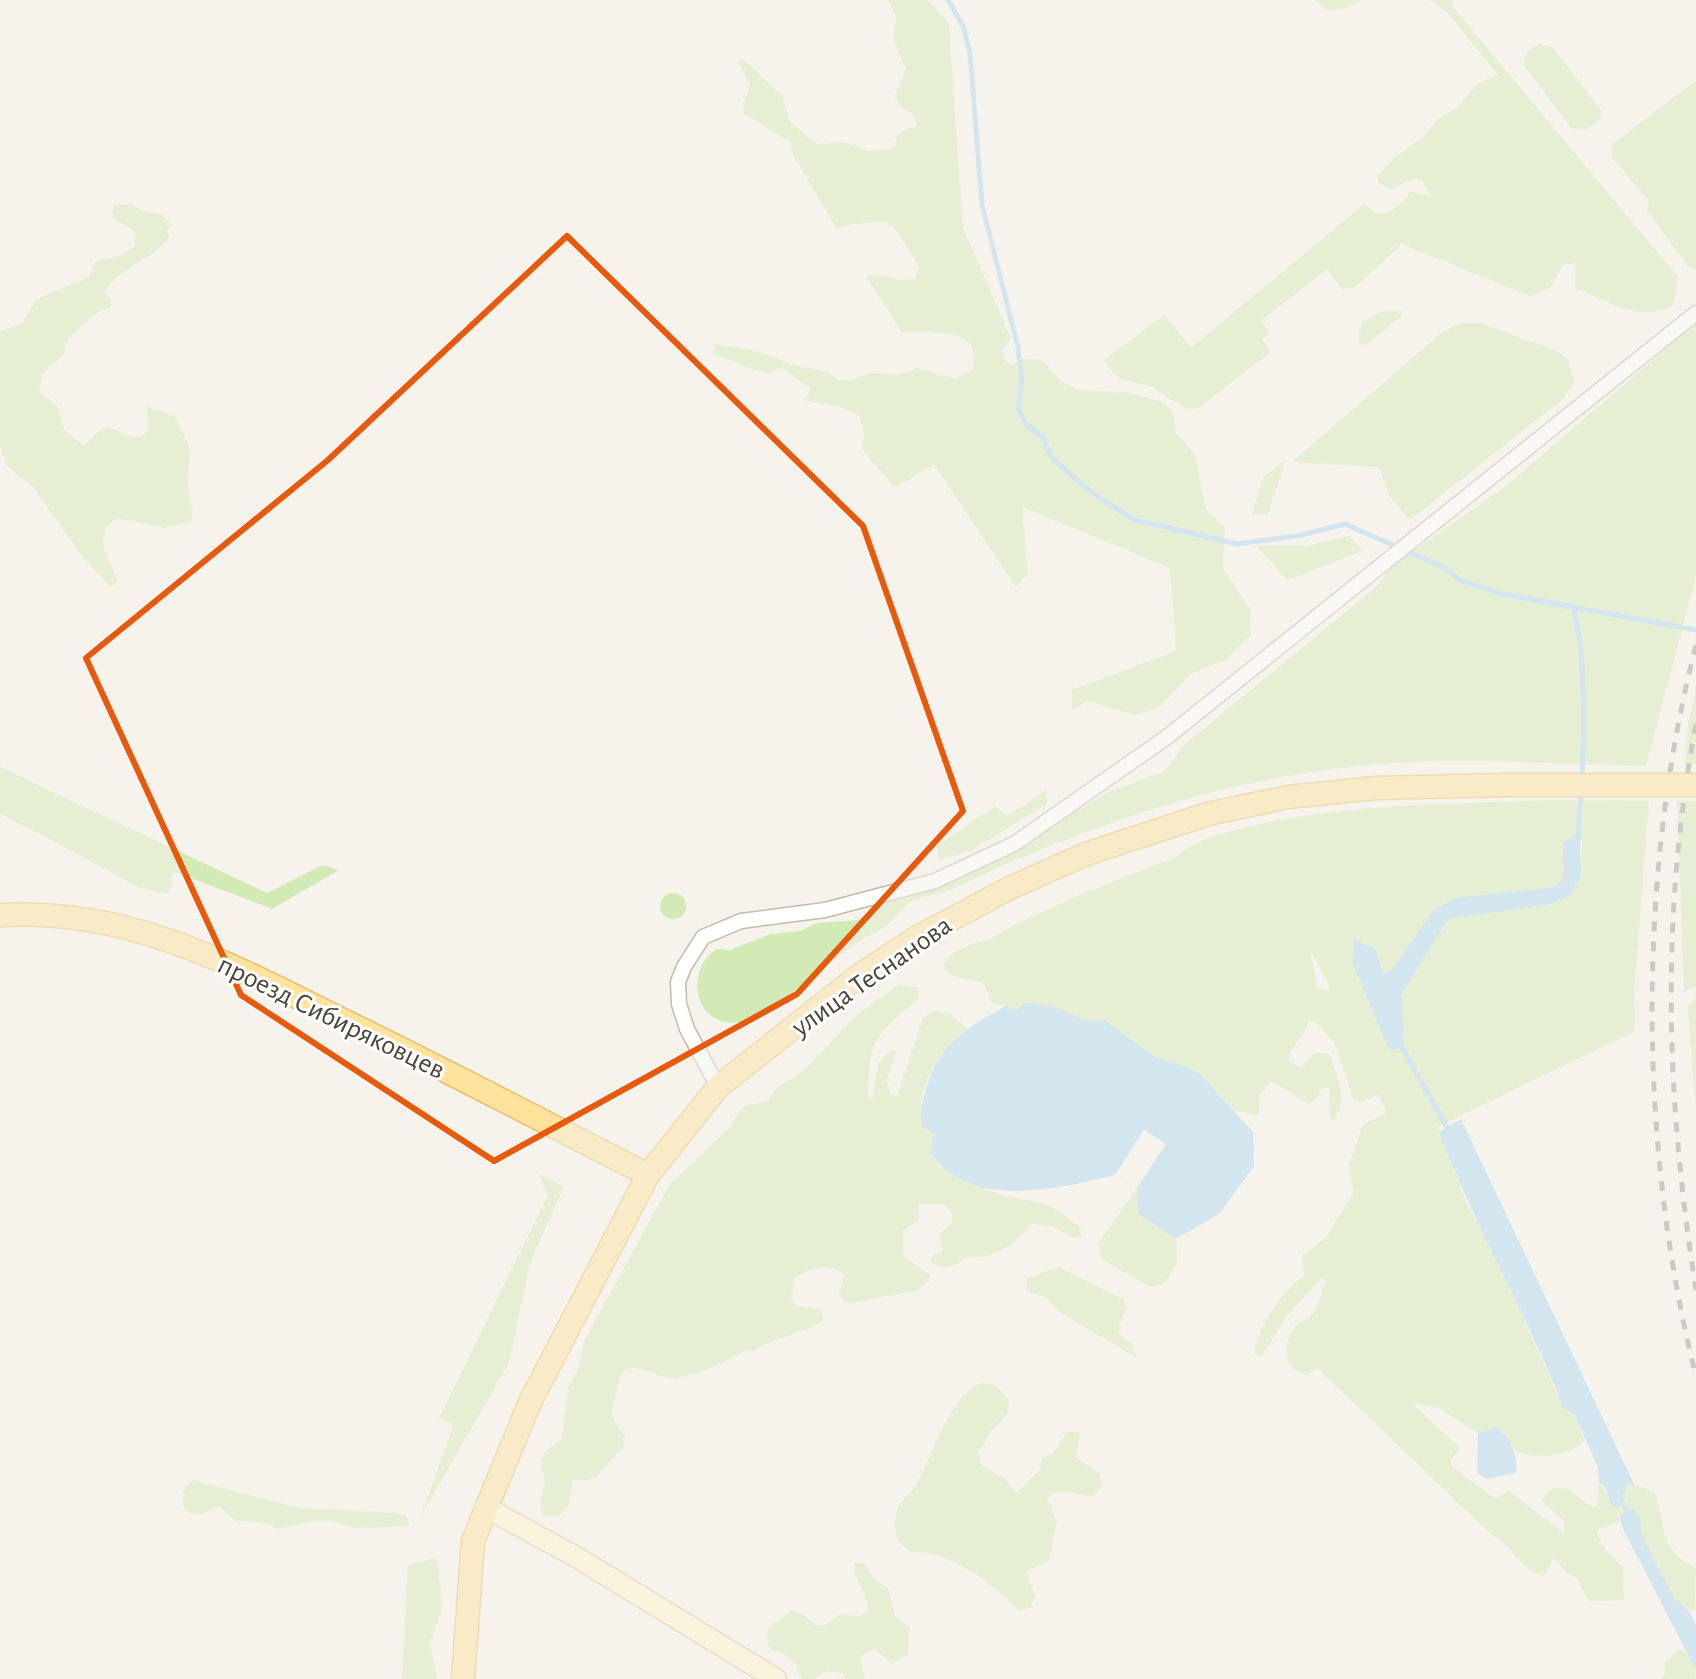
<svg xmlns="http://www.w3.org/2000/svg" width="1696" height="1679" viewBox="0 0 1696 1679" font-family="'Alegreya Sans',sans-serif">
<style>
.green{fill:#d2eab5;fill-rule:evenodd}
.water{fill:#a9d4f2}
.pier{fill:#f6f3ec}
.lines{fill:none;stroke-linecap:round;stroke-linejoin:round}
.stream{stroke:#a9d4f2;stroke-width:5}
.street-casing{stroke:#c2bbae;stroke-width:17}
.secondary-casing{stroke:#d6c79b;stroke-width:23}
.primary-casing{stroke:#e6c16a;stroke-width:25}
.street{stroke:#fff;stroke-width:14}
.secondary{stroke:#fff3cd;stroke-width:20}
.primary{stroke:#ffe39c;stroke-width:22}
.rail{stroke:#9a9a9a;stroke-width:5;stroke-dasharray:10 10;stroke-linecap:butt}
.primary-bridge-casing{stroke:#e6c16a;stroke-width:25;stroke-linecap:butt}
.primary-bridge{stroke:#ffe39c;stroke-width:22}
.marked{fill:none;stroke:#e8590c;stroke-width:6;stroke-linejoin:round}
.labels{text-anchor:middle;stroke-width:6;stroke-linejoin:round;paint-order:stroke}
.street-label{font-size:28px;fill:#4b4439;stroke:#fff}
</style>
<rect width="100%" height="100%" fill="#f6f3ec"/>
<g class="green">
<path d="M888 0H928L949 24 963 228 1011 338 1002 350 1006 362 1012 365 1023 359 1042 360 1060 380 1078 390 1131 393 1165 403 1173 414 1176 433 1195 455 1206 509 1225 528 1223 568 1250 609 1251 635 1226 660 1192 673 1159 707 1136 715 1087 701 1072 710V690L1176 651 1170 568 1022 507 1028 573 1016 587 934 464 895 488 862 449 864 432 859 416 839 407 804 400 811 389 783 368 767 374 713 354 714 344 754 350 794 365 827 372 839 380H852L870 373 898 375 917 368 954 379 972 370C987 325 928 334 902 332L866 276C884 271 899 285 916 277L919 266C909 252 899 229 886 222 874 222 845 223 837 229L793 155 789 141 744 114 743 103 751 86 738 62 742 58 782 96 790 122 816 144 843 142 868 151 893 149 899 133 917 125 914 115 900 106 895 96 906 69 893 39 896 16Z"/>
<path d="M1314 0H1361L1343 9 1328 10Z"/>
<path d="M1430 0H1452L1453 7 1678 277 1674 304C1645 325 1604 300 1575 288L1576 263 1564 264 1550 288 1530 296 1402 244 1354 288 1342 289 1327 269 1261 321 1269 332 1262 339 1271 352 1199 408 1186 409 1150 386 1122 379 1113 373 1104 360 1164 315 1191 348 1364 204 1375 213C1392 214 1401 206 1410 192L1430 195 1422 181 1412 179 1391 189 1378 182V175L1396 156 1424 137 1437 119 1458 107 1478 83 1498 75 1446 11Z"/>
<path d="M1539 44 1553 48 1602 111 1600 119 1585 130 1571 128 1523 64 1527 52Z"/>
<path d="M1696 80V270L1689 268 1647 210 1649 201 1611 156 1613 144Z"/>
<path d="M130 204 145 212 161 214 172 225 167 231 169 237C156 259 113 269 105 294L112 300 110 308 100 310 68 339 63 355 43 373 39 391 57 406 64 429 82 445C92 441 94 432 103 429 117 423 133 449 146 432 152 425 145 415 148 407L175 416 191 451 187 483 193 514 191 522 165 528 118 518C89 534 111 561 118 582L111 587 84 559 33 487 7 466 0 447V331L22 323 36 300 89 277 96 261 121 256 135 246 134 231 117 221 112 213 114 205Z"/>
<path d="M1383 311H1401L1403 315 1366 345H1361L1358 336 1363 322Z"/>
<path d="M1458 323H1481L1559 352 1569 361 1574 383 1563 399 1410 520 1390 497 1379 467 1292 462 1440 334Z"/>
<path d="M1696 323V576L1646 766C1569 765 1486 758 1410 762 1272 769 1145 805 1018 859 994 869 971 882 947 891 936 895 922 896 912 901 902 907 895 919 886 926 878 933 867 936 859 941 831 961 805 983 778 1004 706 1059 674 979 716 949L730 950 770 934 800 931 816 923 858 920 873 913 878 903 983 867 1109 792 1165 771 1184 745 1377 586 1392 566 1506 486Z"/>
<path d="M1286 459 1268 514H1252L1263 477Z"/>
<path d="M1349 536 1363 551 1287 580 1257 546H1308Z"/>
<path d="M1696 691V764H1685L1688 724Z"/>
<path d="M0 767 267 893 322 865 339 870 272 909 178 873 172 874V886L167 894 139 887 0 813Z"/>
<path d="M1047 790V804L972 850 939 860 937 846 995 806 1008 816Z"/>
<path d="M1557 800 1649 801 1634 992 1635 1031 1438 1127 1467 1205 1492 1248 1564 1409 1574 1413 1584 1441C1567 1459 1532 1459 1511 1449L1503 1431 1491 1429 1478 1433 1439 1408 1413 1404 1460 1448 1451 1460 1452 1467 1496 1499 1509 1491 1565 1534 1563 1520 1541 1501 1553 1487 1568 1489 1592 1507 1598 1505 1599 1483 1618 1508 1627 1485 1641 1486 1654 1493C1668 1524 1657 1551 1696 1568L1695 1611C1668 1608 1633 1543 1640 1518L1622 1513 1617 1524 1599 1528 1597 1534 1607 1552 1623 1567 1624 1600 1588 1601 1576 1577 1566 1572 1554 1558 1544 1576C1514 1566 1519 1551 1494 1537L1317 1368 1306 1375C1283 1370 1282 1345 1294 1328 1298 1321 1305 1321 1310 1317 1317 1310 1322 1290 1326 1281L1322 1277 1286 1317 1264 1353 1260 1357 1255 1353C1257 1328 1283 1289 1304 1276L1302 1255 1324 1240 1353 1194 1349 1164 1363 1125 1387 1112 1378 1095 1360 1103 1353 1098 1334 1042 1314 1021H1309C1304 1038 1289 1047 1289 1061L1302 1068 1314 1053H1328C1338 1074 1349 1100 1333 1121L1330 1119 1329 1088 1320 1089 1317 1098 1309 1104 1271 1081 1260 1096 1259 1116 1234 1110 1201 1075 1155 1057 1106 1021 1084 1020 1055 1007 1012 1012 1007 1005 992 1004 984 984C970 977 953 981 944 969 944 947 980 945 996 935 1052 904 1109 883 1169 860 1178 856 1186 849 1195 844 1210 836 1230 831 1247 827 1340 804 1460 803 1557 800ZM1582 840C1581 870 1584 893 1551 904L1448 919 1401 995 1400 1027 1352 962 1354 941 1383 973 1393 970 1433 911 1455 898 1555 887 1564 878 1563 843ZM1310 949 1330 987 1326 991 1317 987Z"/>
<path d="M1677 801H1696V987L1684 992Z"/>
<circle cx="673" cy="906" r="13"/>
<path d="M898 985 918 987V999C875 1035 869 1039 868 1097L872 1100 879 1062 891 1049 896 1052 887 1080 891 1095 897 1096 923 1018 934 1011 949 1013 967 1028C939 1050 914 1089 922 1126L934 1134 931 1147 940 1167 998 1194 1049 1205 1079 1226 1082 1236 1073 1238 1052 1226 1030 1224C1017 1246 993 1259 964 1257 957 1269 940 1270 930 1261L934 1254 943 1251 939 1235 952 1223V1214L945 1204H918L919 1220 903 1231 904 1257 930 1275V1280L918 1290 846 1304 839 1295 844 1274C826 1261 812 1269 795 1277L791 1298 796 1306 821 1309 823 1319C812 1332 773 1336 753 1352L748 1349C727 1361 703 1373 679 1378 658 1383 623 1348 618 1386 617 1393 614 1397 613 1404 609 1418 620 1426 625 1438L623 1447 594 1479 573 1481 568 1506 559 1516 542 1515 540 1503 545 1482 540 1462 546 1451 562 1438 568 1388 579 1368 584 1341 670 1184 726 1131 744 1106 768 1101 776 1089 807 1068 855 1016Z"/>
<path d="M1696 998V1108L1688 1012V1005Z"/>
<path d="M538 1173 564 1187 530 1263 509 1363 421 1516 454 1424 439 1418 548 1195Z"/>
<path d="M1137 1188 1139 1214 1176 1239 1177 1263 1164 1284 1149 1287 1102 1259 1098 1244Z"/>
<path d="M1059 1267 1123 1299 1127 1308 1119 1325V1334L1131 1343 1137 1358 1061 1313 1046 1298 1026 1291 1027 1278Z"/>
<path d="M981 1383 994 1384 1009 1400 1008 1413 991 1431 978 1453 982 1466 1006 1479 1016 1493 1039 1471 1042 1459 1054 1452 1067 1432 1080 1431 1076 1457 1100 1474 1102 1487 1092 1496 1058 1491 1047 1497 1057 1522 1049 1560 1026 1572 1035 1596 1030 1608 1018 1610C989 1581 954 1552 911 1552 899 1545 894 1537 895 1522 896 1499 912 1496 919 1480 932 1453 952 1394 981 1383Z"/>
<path d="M192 1480 300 1508 397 1513 407 1516 409 1526 355 1528 333 1521H313L278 1529 260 1522 235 1521 219 1506 202 1514 188 1513 183 1506V1491Z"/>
<path d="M433 1558 438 1563 442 1608 430 1643 437 1679H402L408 1566Z"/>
<path d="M854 1563H864L875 1580 888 1588 895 1616 910 1628 907 1655 892 1664 874 1648 860 1657 865 1679H845L843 1673 827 1671 813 1679H803C797 1673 798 1667 793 1661 779 1646 763 1660 769 1627L791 1611 801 1613 815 1625H825L841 1614 859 1616 867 1611C870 1592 852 1582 854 1563Z"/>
<path d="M1679 1650 1686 1652 1695 1667 1696 1679H1660L1665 1673V1662Z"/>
</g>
<g class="water">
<path d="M1574 836 1580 837 1581 877 1569 896 1551 904 1448 919 1401 995 1404 1047 1393 1050 1388 1047 1352 962 1354 940 1375 948 1383 973 1392 970 1433 911 1455 898 1555 887 1564 878 1563 843Z"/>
<path d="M1026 1003 1055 1007 1084 1020 1106 1021 1155 1057 1189 1068 1201 1075 1253 1132 1254 1166 1219 1214 1176 1239 1139 1214 1137 1188 1115 1175C1057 1189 969 1211 930 1152L934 1134 922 1126C919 1112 922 1103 926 1089 939 1043 967 1028 1007 1005L1012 1012Z"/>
<path d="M1461 1119 1634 1484 1627 1485 1618 1509 1612 1506 1605 1487 1599 1483 1598 1467 1574 1414 1564 1409C1527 1314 1475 1227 1439 1132Z"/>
<path d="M1497 1427C1509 1436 1519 1459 1516 1473L1487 1479 1477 1473 1478 1433Z"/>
<path d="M1634 1509 1640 1518 1642 1547 1659 1578 1667 1593 1688 1610 1696 1625V1670L1623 1529 1620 1518 1622 1513Z"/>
</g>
<path class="pier" d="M1144 1130 1166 1144 1137 1188 1115 1175Z"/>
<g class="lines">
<g class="stream">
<path d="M948 0 963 26 970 53 982 205 1018 347 1022 383 1018 409 1027 425 1043 438 1052 458 1093 494 1135 520 1237 544 1297 536 1345 524 1445 568 1460 580 1498 593 1696 630"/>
<path d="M1573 609C1586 647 1584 737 1582 780"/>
<path d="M1578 840 1581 790"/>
<path d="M1399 1042 1449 1131"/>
<path d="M1619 1495 1629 1515"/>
<path d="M1639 1535 1674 1604"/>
</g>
<g class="street-casing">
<path id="street" d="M718 1087 687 1029 679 1004 678 982 684 967 703 937 741 921 825 910 935 881 1014 844 1167 737 1696 313"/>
</g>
<g class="secondary-casing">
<path id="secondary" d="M485 1507 578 1558 776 1679"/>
</g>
<g class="primary-casing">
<g id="primary">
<path d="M0 915C134 908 233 966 349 1023 450 1072 548 1124 648 1175"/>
<path d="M463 1679 473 1541 530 1402 648 1175 718 1087 857 977 916 938 1010 888 1086 854 1208 814 1288 797 1376 788 1503 785"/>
</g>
</g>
<use href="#street" class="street"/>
<use href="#secondary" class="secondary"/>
<use href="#primary" class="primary"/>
<g class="rail">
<path d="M1696 645C1637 874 1638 1148 1696 1376"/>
<path d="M1696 724C1660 915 1666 1100 1696 1290"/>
</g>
<g class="primary-bridge-casing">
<path id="primary-bridge" d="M1503 785H1696"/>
</g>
<use href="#primary-bridge" class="primary-bridge"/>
</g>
<path d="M0 0H1696V1679H0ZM567 236 863 526 963 811 797 994 494 1161 241 995 86 658 328 460Z" fill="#f6f3ec" fill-opacity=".55" fill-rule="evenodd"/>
<path class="marked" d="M567 236 863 526 963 811 797 994 494 1161 241 995 86 658 328 460Z"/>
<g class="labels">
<g class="street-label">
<text transform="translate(871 975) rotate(-35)" y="10">улица Теснанова</text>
<text transform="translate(332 1016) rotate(26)" y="10">проезд Сибиряковцев</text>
</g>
</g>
</svg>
